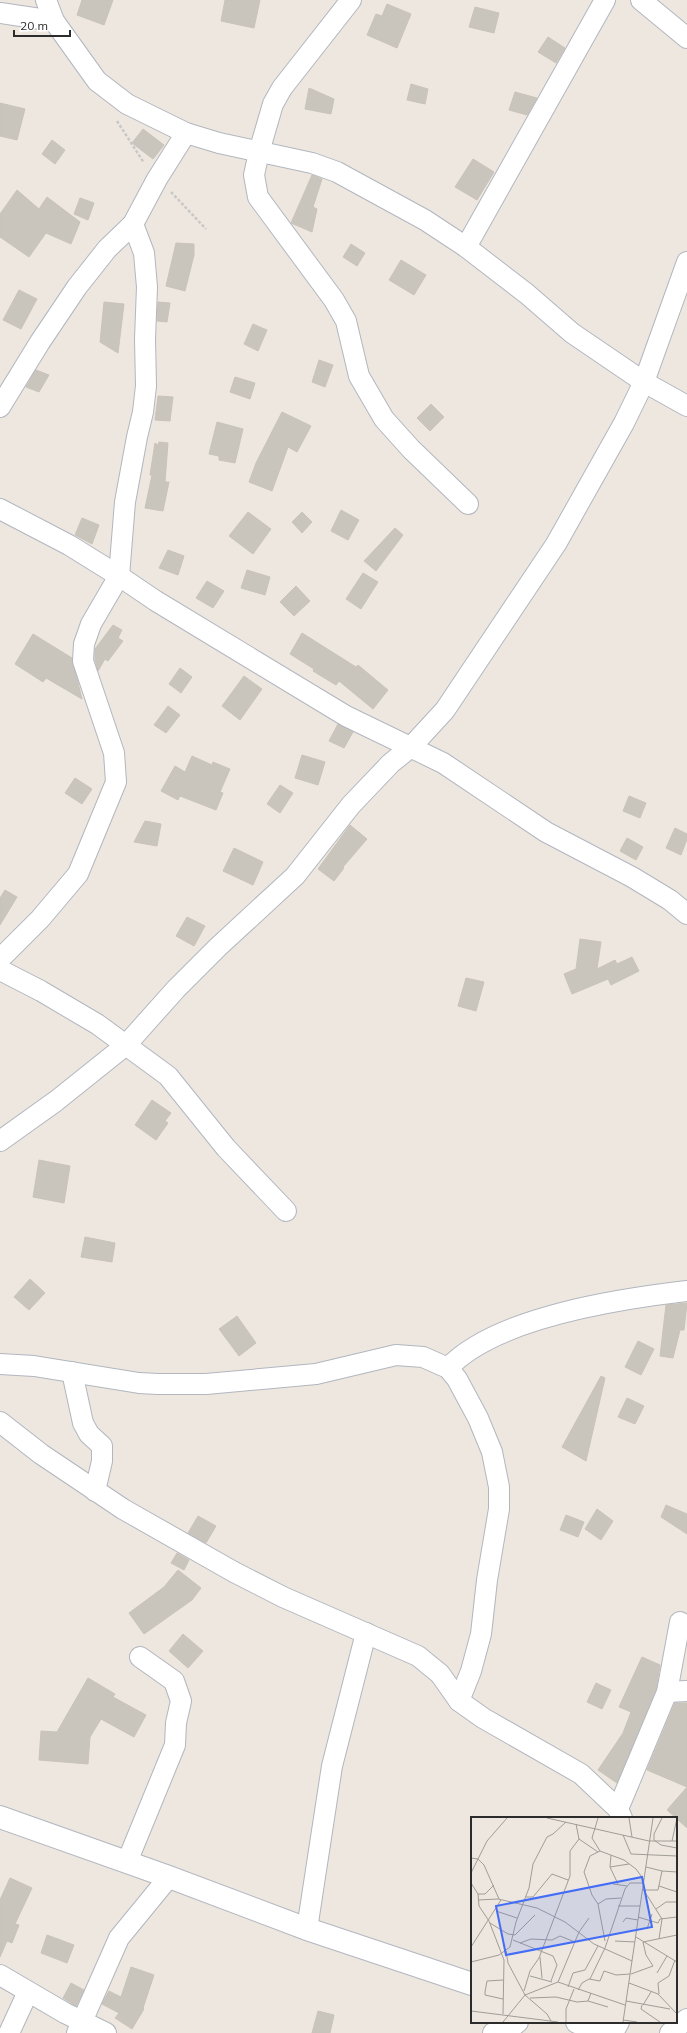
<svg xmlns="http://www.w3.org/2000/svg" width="687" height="2033" viewBox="0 0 687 2033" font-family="Mulish,sans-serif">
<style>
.building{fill:#c9c5bd;stroke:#c9c3b9}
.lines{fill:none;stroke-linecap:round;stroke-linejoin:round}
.street-casing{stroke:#b2b6bf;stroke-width:22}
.secondary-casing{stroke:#b2b6bf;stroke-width:24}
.path{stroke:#c8c8c8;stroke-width:2.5;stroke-dasharray:3 2;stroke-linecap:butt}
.street{stroke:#fff;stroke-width:20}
.secondary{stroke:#fff;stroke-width:22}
.inset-road{fill:none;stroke:#a09c97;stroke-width:1}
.view{fill:#436df6;fill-opacity:0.15;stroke:#436df6;stroke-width:2}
.inset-edge{fill:none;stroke:#2c2c2c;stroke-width:2}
</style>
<rect width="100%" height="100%" fill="#ede7df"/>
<g class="building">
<path d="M82 0H113L104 25 77 15Z"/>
<path d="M225 0H260L254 28 221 21Z"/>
<path d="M387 4 411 14 397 48 367 35 376 14 382 16Z"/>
<path d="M475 7 499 13 494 33 469 27Z"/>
<path d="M548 37 565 48 556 63 538 52Z"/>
<path d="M411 84 428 89 425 104 407 100Z"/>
<path d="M309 88 334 99 331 114 305 109Z"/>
<path d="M515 92 537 98 527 115 509 110Z"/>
<path d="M0 103 25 109 17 140 0 136Z"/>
<path d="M143 129 164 145 153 159 132 143Z"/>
<path d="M52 140 65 150 55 164 42 154Z"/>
<path d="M473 159 494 172 477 200 455 187Z"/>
<path d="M312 175 322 179 313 207 317 209 312 232 291 223Z"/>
<path d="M17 190 39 209 47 197 80 222 71 244 46 233 29 257 0 237V214Z"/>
<path d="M80 198 94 203 88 220 74 214Z"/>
<path d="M176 243 194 244V255L185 291 166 286Z"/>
<path d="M351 244 365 253 357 266 343 257Z"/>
<path d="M401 260 426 275 414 295 389 280Z"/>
<path d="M19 290 37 299 21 329 3 320Z"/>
<path d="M104 302 124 304 118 353 100 342Z"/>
<path d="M158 302 170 303 167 322 157 321Z"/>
<path d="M253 324 267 330 258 351 244 344Z"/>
<path d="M319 360 333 365 325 387 312 382Z"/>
<path d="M36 370 49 375 39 392 26 387Z"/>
<path d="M235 377 255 383 250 399 230 392Z"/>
<path d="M158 396 173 397 170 421 155 420Z"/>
<path d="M431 404 444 417 430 431 417 418Z"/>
<path d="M282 412 311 426 297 452 288 447 272 491 249 482 256 463Z"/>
<path d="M217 422 243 429 235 463 219 460V456L209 454Z"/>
<path d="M159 442 168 443 165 482H169L163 511 145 508 152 475H150L155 443 158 445Z"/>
<path d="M341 510 359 520 348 540 331 531Z"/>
<path d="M248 512 271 529 253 554 229 536Z"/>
<path d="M302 512 312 522 302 533 292 522Z"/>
<path d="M82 518 99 525 92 544 75 535Z"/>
<path d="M395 528 403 535 376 571 364 561Z"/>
<path d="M168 550 184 556 178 575 159 568Z"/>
<path d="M247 570 270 577 265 595 241 588Z"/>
<path d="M363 573 378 582 361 609 346 599Z"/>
<path d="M207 581 224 591 213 608 196 598Z"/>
<path d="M296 586 310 601 294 616 280 602Z"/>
<path d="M113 625 122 630 118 638 123 641 108 661 105 659 98 671 95 659V649Z"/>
<path d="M302 633 356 667 358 665 388 690 373 709 339 681 336 685 313 671 314 669 290 654Z"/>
<path d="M33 634 72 658 82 699 46 678 43 682 15 664Z"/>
<path d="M180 668 192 677 181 693 169 684Z"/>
<path d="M244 676 262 689 240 720 222 706Z"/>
<path d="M168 706 180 715 166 733 154 725Z"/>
<path d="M338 724 353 732 344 748 329 741Z"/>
<path d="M302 755 325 762 318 785 295 778Z"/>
<path d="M192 756 212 765 213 762 230 769 220 792 223 793 216 810 180 796 178 800 161 791 175 766 185 772Z"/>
<path d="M75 778 92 789 82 804 65 793Z"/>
<path d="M280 785 293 793 280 813 267 804Z"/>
<path d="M629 796 646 803 640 818 623 811Z"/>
<path d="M145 821 161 824 157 846 134 842Z"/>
<path d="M350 825 367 839 343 867 344 868 334 881 318 869Z"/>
<path d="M675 828 687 834V839L681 855 666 848Z"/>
<path d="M627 838 643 847 636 860 620 851Z"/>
<path d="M234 848 263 862 253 885 223 871Z"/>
<path d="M5 890 17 897 0 925V898Z"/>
<path d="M187 917 205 926 194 946 176 936Z"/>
<path d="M580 939 601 942 597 969 615 960 617 964 632 957 639 971 611 985 608 979 572 994 564 974 576 969Z"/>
<path d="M466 978 484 982 476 1011 458 1006Z"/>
<path d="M152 1100 171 1113 165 1121 168 1123 156 1140 135 1125Z"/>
<path d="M39 1160 70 1166 64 1203 33 1197Z"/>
<path d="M85 1237 115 1243 112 1262 81 1257Z"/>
<path d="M30 1279 45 1293 29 1310 14 1297Z"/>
<path d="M687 1303 684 1330H680L673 1358 660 1356 666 1305Z"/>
<path d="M237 1316 256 1343 239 1356 219 1329Z"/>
<path d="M638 1341 654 1349 641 1375 625 1367Z"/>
<path d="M601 1376 605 1378 586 1461 562 1447Z"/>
<path d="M627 1398 644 1406 635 1424 618 1417Z"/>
<path d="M666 1505 687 1514V1534L661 1517Z"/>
<path d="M597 1509 613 1521 601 1540 585 1529Z"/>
<path d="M566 1515 584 1522 578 1537 560 1530Z"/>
<path d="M198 1516 216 1526 206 1543 188 1533Z"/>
<path d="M177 1553 189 1560 184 1570 171 1563Z"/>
<path d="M178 1570 201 1588 192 1600 144 1634 129 1613 164 1587Z"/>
<path d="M183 1634 203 1651 188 1668 169 1651Z"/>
<path d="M642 1657 660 1665 656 1689 617 1783 598 1770 623 1733 631 1712 619 1707Z"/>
<path d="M88 1678 115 1694 113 1697 146 1715 134 1737 101 1719 90 1737 88 1764 39 1760 41 1731 57 1732Z"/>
<path d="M596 1683 611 1690 602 1709 587 1702Z"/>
<path d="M675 1703H687V1787L647 1770Z"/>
<path d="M687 1787V1828L667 1810Z"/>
<path d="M10 1878 32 1888 15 1924 19 1925 12 1943 7 1941 0 1957V1900Z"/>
<path d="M47 1935 74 1945 67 1963 41 1953Z"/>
<path d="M131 1967 154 1975 143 2008 144 2009 132 2029 115 2018 119 2013 102 2004 109 1991 121 1997Z"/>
<path d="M71 1983 84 1990 76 2006 63 1998Z"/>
<path d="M318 2011 334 2015 330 2033H312Z"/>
</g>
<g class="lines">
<g class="street-casing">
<g id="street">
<path d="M46 0 54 21 97 81 127 104 186 133 219 143 312 163 337 172 425 220 466 247 527 294 572 333 644 382 687 406"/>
<path d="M351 0 282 88 273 104 259 152 254 175 258 197 334 300 346 321 359 376 384 419 411 449 468 504"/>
<path d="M641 0 687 38"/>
<path d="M0 13 54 21"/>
<path d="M466 247 605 0"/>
<path d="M0 407 40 342 77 287 107 249 133 224 157 179 186 133"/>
<path d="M0 509 69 545 119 576 156 601 346 716 443 763 546 832 632 877 670 900 687 914"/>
<path d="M0 959 40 919 78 874 116 782 114 753 83 661 84 644 91 624 119 576 125 502 137 437 143 412 146 386 145 339 147 287 144 253 133 224"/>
<path d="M0 970 41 991 97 1024 168 1076 226 1148 286 1211"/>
<path d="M0 1141 56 1101 126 1045 176 989 218 947 295 876 351 805 391 763 411 747 445 710 556 544 624 423 644 382 687 262"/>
<path d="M0 1364 34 1366 139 1383 158 1384H206L316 1374 396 1355 423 1357 448 1368 457 1379 478 1418 492 1452 499 1487V1509L487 1580 481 1634 471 1671 459 1701"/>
<path d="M448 1368C496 1317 619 1299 687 1291"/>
<path d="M72 1372 83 1423 89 1434 102 1446V1461L95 1491"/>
<path d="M0 1422 41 1454 123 1509 234 1572 283 1597 418 1656 440 1674 459 1701 483 1718 581 1774 618 1809 622 1818"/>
<path d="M667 1692 687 1691"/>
<path d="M618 1809 667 1692 680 1622"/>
<path d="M127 1862 175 1745 176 1723 181 1701 174 1681 140 1657"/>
<path d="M307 1929 332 1766 366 1633"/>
<path d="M0 1975 65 2013 106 2033"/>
<path d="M9 2033 28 1992"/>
<path d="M77 2033 119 1938 169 1877"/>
<path d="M493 2033 512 2027 518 2022"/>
<path d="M613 2033 619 2022"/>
<path d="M670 2033 687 2019"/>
</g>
</g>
<g class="secondary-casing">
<g id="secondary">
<path d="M0 1817 169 1877 307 1929 472 1984"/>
<path d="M577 2022 609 2033"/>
</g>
</g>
<g class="path">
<path d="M117 121 144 163"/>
<path d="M171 192 206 229"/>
</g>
<use href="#street" class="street"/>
<use href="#secondary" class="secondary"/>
</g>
<g transform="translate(471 1817)">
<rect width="206" height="206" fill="#ede7df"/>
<path class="inset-road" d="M76 1 178 24H206M127 1 121 21 129 34 153 43 165 52 173 63M158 1 161 20M191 1 183 17V23L190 28 206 31M105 7 108 22 127 35M152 18 160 37 206 39M201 24 206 1M0 41 7 42 13 48 28 82M139 50 140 38M191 54 206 55M0 56 16 24 36 1M0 66 7 77 8 89 18 104 33 143 32 197M142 67 156 69M147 67 139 50 158 47M188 69 206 75M172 72 191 102 188 122M174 73H187L191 54 175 50M7 77H14L23 68M55 80H62L81 57 97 63M7 83 27 82 66 91 94 105 123 127 161 144M127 87 121 78 113 55 119 39 129 34M147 89H169M185 92 195 85H206M25 94 46 101M167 100 187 106 189 102 206 100M152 105 155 101 167 103M19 106 37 117 44 118 64 98M176 112 181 97M165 120 206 145M42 123 82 139 86 148 80 164M134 124 127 87 135 82 150 81M144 124 164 125M172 125 206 118M49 126 60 122 81 123 89 119 104 125M0 130 30 83M35 134 37 146 54 178 76 197 80 204M69 140 71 161M0 145 28 138 39 130 45 105 58 71 62 47 76 20 82 17 95 5M186 156 196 139M160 157 182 149 175 138 172 125M59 159 81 165M119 162 134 131 154 72 159 66H172M87 165 108 115 118 101M158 166 187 177 206 197M97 170 102 156 114 153 127 129M107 173 111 166 118 162 129 164 133 154 145 158 159 157M53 174 59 154 68 141 99 59V34L108 22M188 177 187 166 198 159 204 143M59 181 85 180 106 185 117 184 120 176M32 182 14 178V175L16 164 32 163M117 184 137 190M155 184 199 192M171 188 170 192 189 205M172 188 180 175M0 194 87 205M152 203 166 205M32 205 54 178 87 165 154 188M95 205V192L103 172M152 205 182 1"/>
<path class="view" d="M171 60 181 110 35 138 25 89Z"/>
<rect width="206" height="206" class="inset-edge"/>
</g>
<path d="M14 30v6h56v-6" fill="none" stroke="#2c2c2c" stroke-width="2"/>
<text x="20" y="30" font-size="12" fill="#2c2c2c" stroke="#ffffff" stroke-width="3" paint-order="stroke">20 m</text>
</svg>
